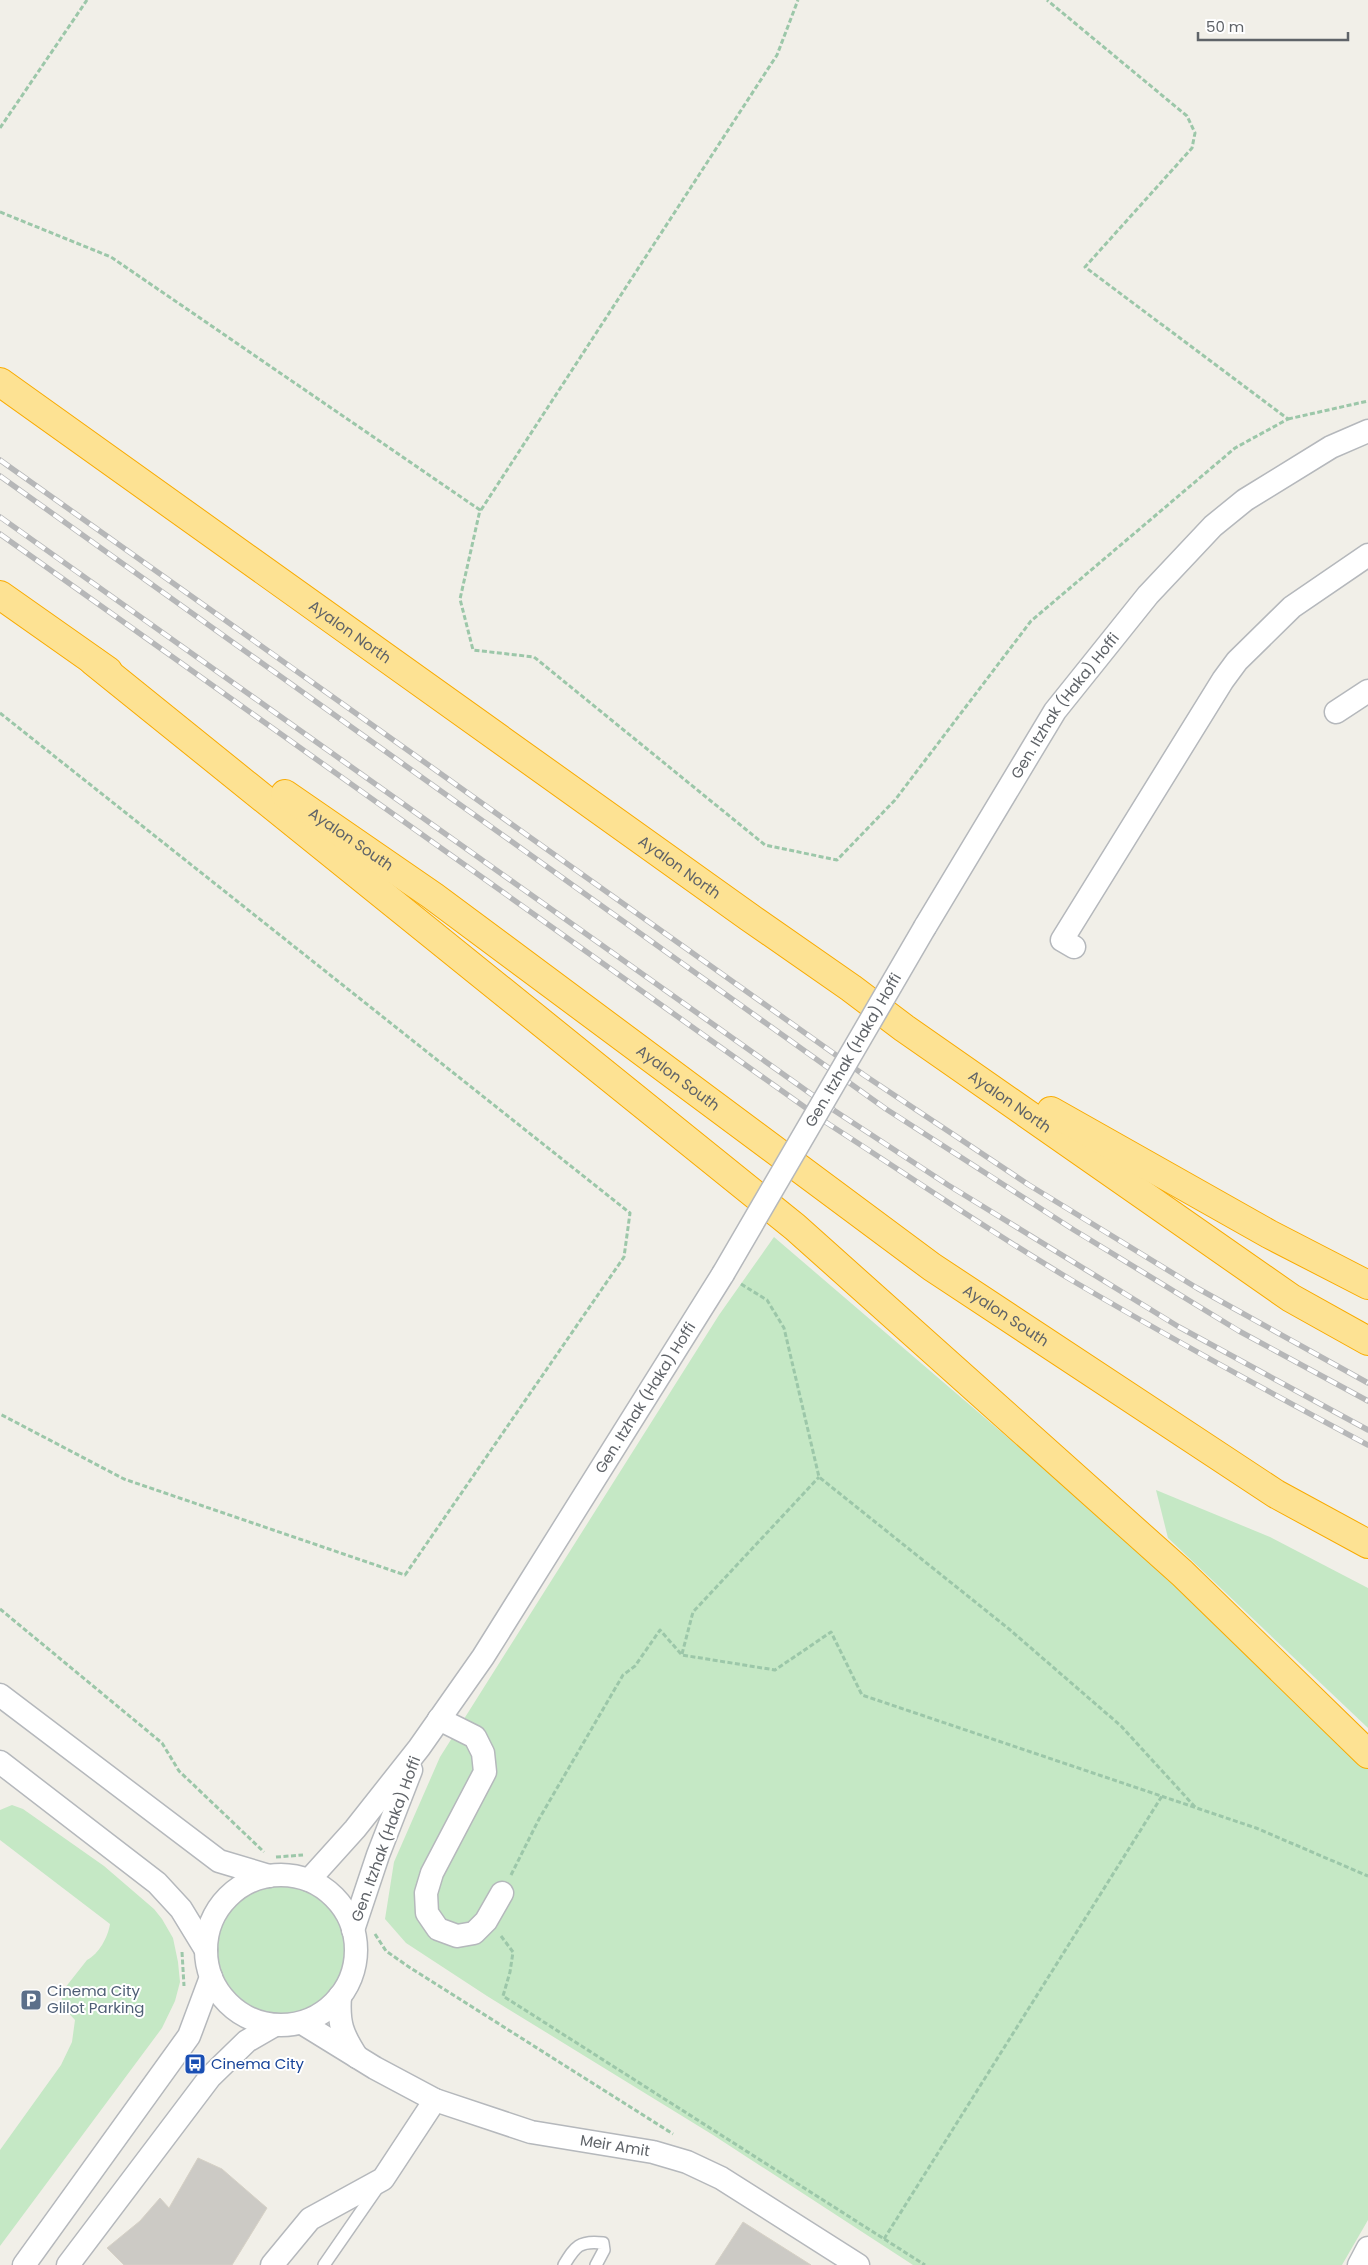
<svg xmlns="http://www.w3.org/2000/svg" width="1368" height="2265" viewBox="0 0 1368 2265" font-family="Poppins,sans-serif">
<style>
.green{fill:#c5e8c5}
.building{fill:#cccac5;stroke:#d6d1c6}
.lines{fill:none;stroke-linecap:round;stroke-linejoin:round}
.service-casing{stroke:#b5b8bc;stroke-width:14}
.minor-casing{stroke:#b5b8bc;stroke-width:25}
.motorway-casing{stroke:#f9ab00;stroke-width:30}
.path{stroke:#9cc7a9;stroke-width:3;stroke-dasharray:5 2.5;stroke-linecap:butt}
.service{stroke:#fff;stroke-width:11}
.minor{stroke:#fff;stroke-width:22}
.motorway{stroke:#fde293;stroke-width:28}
.rail-casing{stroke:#b6b7b8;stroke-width:5.5}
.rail{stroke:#fff;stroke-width:4;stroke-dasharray:11;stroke-linecap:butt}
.minor-bridge-casing{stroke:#b5b8bc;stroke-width:25;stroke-linecap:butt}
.minor-bridge{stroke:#fff;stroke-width:22}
.labels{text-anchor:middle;stroke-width:4;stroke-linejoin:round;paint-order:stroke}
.street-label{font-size:15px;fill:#5f6368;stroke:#fff}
.service-label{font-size:15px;fill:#4e5e75;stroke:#fff;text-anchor:start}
.transit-label{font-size:15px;fill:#164399;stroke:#fff;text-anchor:start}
</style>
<rect width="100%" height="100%" fill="#f1efe8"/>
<g class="green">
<path d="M774 1237 1146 1556 1368 1768V2220L1342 2265H913L713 2135 487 1996 406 1943 385 1919 394 1862 440 1757 719 1315Z"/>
<path d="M1156 1490 1270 1537 1368 1588V1728L1168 1538Z"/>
<path d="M12 1805 23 1809 104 1866 154 1909 162 1919 173 1938 178 1962 180 1982 175 2001 162 2028 0 2246V2150L61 2065 72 2042 75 2020 63 2007 61 1993 87 1960C99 1954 108 1937 110 1924L0 1840V1810Z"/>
<circle cx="281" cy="1950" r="66"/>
</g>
<g class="building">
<path d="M198 2158 222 2169 267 2208 232 2265H124L107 2248 140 2221 160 2198 169 2208Z"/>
<path d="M743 2222 811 2265H715Z"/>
</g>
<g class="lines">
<g class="service-casing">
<g id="service">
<path d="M324 2265 378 2187"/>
<path d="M564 2265C575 2247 579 2240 603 2243L604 2250 596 2265"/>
</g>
</g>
<g class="minor-casing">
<g id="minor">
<path d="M1336 712 1368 691"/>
<path id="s1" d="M925 927 1055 711 1148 595 1213 526 1245 500 1331 447 1368 431"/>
<path d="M1074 947 1062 940 1223 680 1237 661 1292 607 1368 555"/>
<path d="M0 1695 219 1861 269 1876"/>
<path d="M439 1719 475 1737 483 1753 485 1772 432 1873 426 1893 427 1913 438 1929 457 1936 474 1933 486 1921 502 1893"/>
<path d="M0 1762 157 1883 181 1909 206 1950"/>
<circle cx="281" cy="1950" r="75"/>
<path id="s2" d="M309 1880 355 1829 419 1748 483 1657 723 1274"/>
<path d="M353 1930 378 1855 411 1770"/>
<path d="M340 1996C338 2023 342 2034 357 2057"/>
<path id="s3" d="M302 2023 375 2068 435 2100 531 2132 653 2152 687 2162 721 2178 858 2265"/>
<path d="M24 2265 189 2036 211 1977"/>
<path d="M68 2265 210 2077 247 2041 275 2025"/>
<path d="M272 2265 310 2219 383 2179 435 2100"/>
<path d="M1359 2265 1368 2248"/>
</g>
</g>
<g class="motorway-casing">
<g id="motorway">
<path id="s4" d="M0 382 749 917 851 988 904 1028 1291 1298 1368 1341"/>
<path d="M0 595 108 671"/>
<path d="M93 661 795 1227 1182 1573 1368 1754"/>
<path id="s5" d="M285 794 433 896 932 1267 1276 1494 1368 1544"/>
<path d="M1051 1111 1269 1234 1368 1285"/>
</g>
</g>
<g class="path">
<path d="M0 128 87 0"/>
<path d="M0 212 111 257 480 510 460 599 473 650 534 657 765 845 837 860 895 800 1031 621 1235 448 1288 419 1085 267 1192 148 1195 133 1187 116 1047 0"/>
<path d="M1288 419 1368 401"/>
<path d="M481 510 777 55 798 0"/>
<path d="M0 713 630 1213 624 1257 405 1575 124 1479 0 1414"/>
<path d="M741 1284 767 1300 784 1328 819 1477 1009 1629 1121 1726 1196 1808"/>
<path d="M0 1609 162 1743 179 1771 264 1852"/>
<path d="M682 1654 693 1612 819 1477"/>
<path d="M276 1857 303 1855"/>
<path d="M511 1875 539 1819 623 1675 635 1666 660 1630 682 1655 775 1670 831 1632 862 1695 1256 1828 1368 1876"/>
<path d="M375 1934 386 1951 409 1967 673 2134"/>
<path d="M501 1936 513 1952 510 1972 503 1996 925 2265"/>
<path d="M182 1952 184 1986"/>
<path d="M884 2239 1162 1796"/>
</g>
<use href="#service" class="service"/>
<use href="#minor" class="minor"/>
<use href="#motorway" class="motorway"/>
<g class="rail-casing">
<g id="rail">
<path d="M0 460 864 1075 1029 1185 1197 1288 1368 1383"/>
<path d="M0 476 886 1109 1074 1230 1239 1331 1368 1401"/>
<path d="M0 517 835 1111 948 1185 1179 1327 1368 1430"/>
<path d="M0 534 827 1123C909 1176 989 1231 1073 1281 1170 1338 1269 1392 1368 1445"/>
</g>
</g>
<use href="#rail" class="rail"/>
<g class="minor-bridge-casing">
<g id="minor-bridge">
<path id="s6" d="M723 1274 925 927"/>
</g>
</g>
<use href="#minor-bridge" class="minor-bridge"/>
</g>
<defs>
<g id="parking-square" transform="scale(1.125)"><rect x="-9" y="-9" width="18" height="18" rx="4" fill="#5c6f8a" stroke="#fff"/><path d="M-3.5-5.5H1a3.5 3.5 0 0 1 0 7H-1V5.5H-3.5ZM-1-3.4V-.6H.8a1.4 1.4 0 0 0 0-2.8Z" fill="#fff"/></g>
<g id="bus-square" transform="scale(1.125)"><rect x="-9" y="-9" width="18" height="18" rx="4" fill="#1a4fb4" stroke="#fff"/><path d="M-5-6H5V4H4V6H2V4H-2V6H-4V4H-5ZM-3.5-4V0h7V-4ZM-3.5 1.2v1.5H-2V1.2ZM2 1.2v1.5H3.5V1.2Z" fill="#fff"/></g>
</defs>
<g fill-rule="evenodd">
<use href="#parking-square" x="31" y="2000"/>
<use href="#bus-square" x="195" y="2064"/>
</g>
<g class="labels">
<g class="street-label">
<text dy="5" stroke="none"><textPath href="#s4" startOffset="430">Ayalon North</textPath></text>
<text dy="5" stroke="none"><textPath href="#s1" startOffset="262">Gen. Itzhak (Haka) Hoffi</textPath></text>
<text dy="5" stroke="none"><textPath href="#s5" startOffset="80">Ayalon South</textPath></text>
<text dy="5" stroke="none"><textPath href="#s4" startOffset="835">Ayalon North</textPath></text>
<text dy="5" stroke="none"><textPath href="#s6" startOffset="259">Gen. Itzhak (Haka) Hoffi</textPath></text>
<text dy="5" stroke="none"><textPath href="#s5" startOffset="485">Ayalon South</textPath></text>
<text dy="5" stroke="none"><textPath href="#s4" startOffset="1240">Ayalon North</textPath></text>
<text dy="5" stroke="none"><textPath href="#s5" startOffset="890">Ayalon South</textPath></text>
<text dy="5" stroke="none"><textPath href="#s2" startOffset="589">Gen. Itzhak (Haka) Hoffi</textPath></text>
<text transform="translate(386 1839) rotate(-70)" y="5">Gen. Itzhak (Haka) Hoffi</text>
<text dy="5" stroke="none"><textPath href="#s3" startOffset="340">Meir Amit</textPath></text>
</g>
<g class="service-label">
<text x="47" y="1996">Cinema City<tspan x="47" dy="17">Glilot Parking</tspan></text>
</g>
<g class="transit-label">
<text x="211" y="2069">Cinema City</text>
</g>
</g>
<path d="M1198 32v8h150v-8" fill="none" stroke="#5f6368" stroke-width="2.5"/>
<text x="1206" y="32" font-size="15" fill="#5f6368" stroke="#ffffff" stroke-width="4" paint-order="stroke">50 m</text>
</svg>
